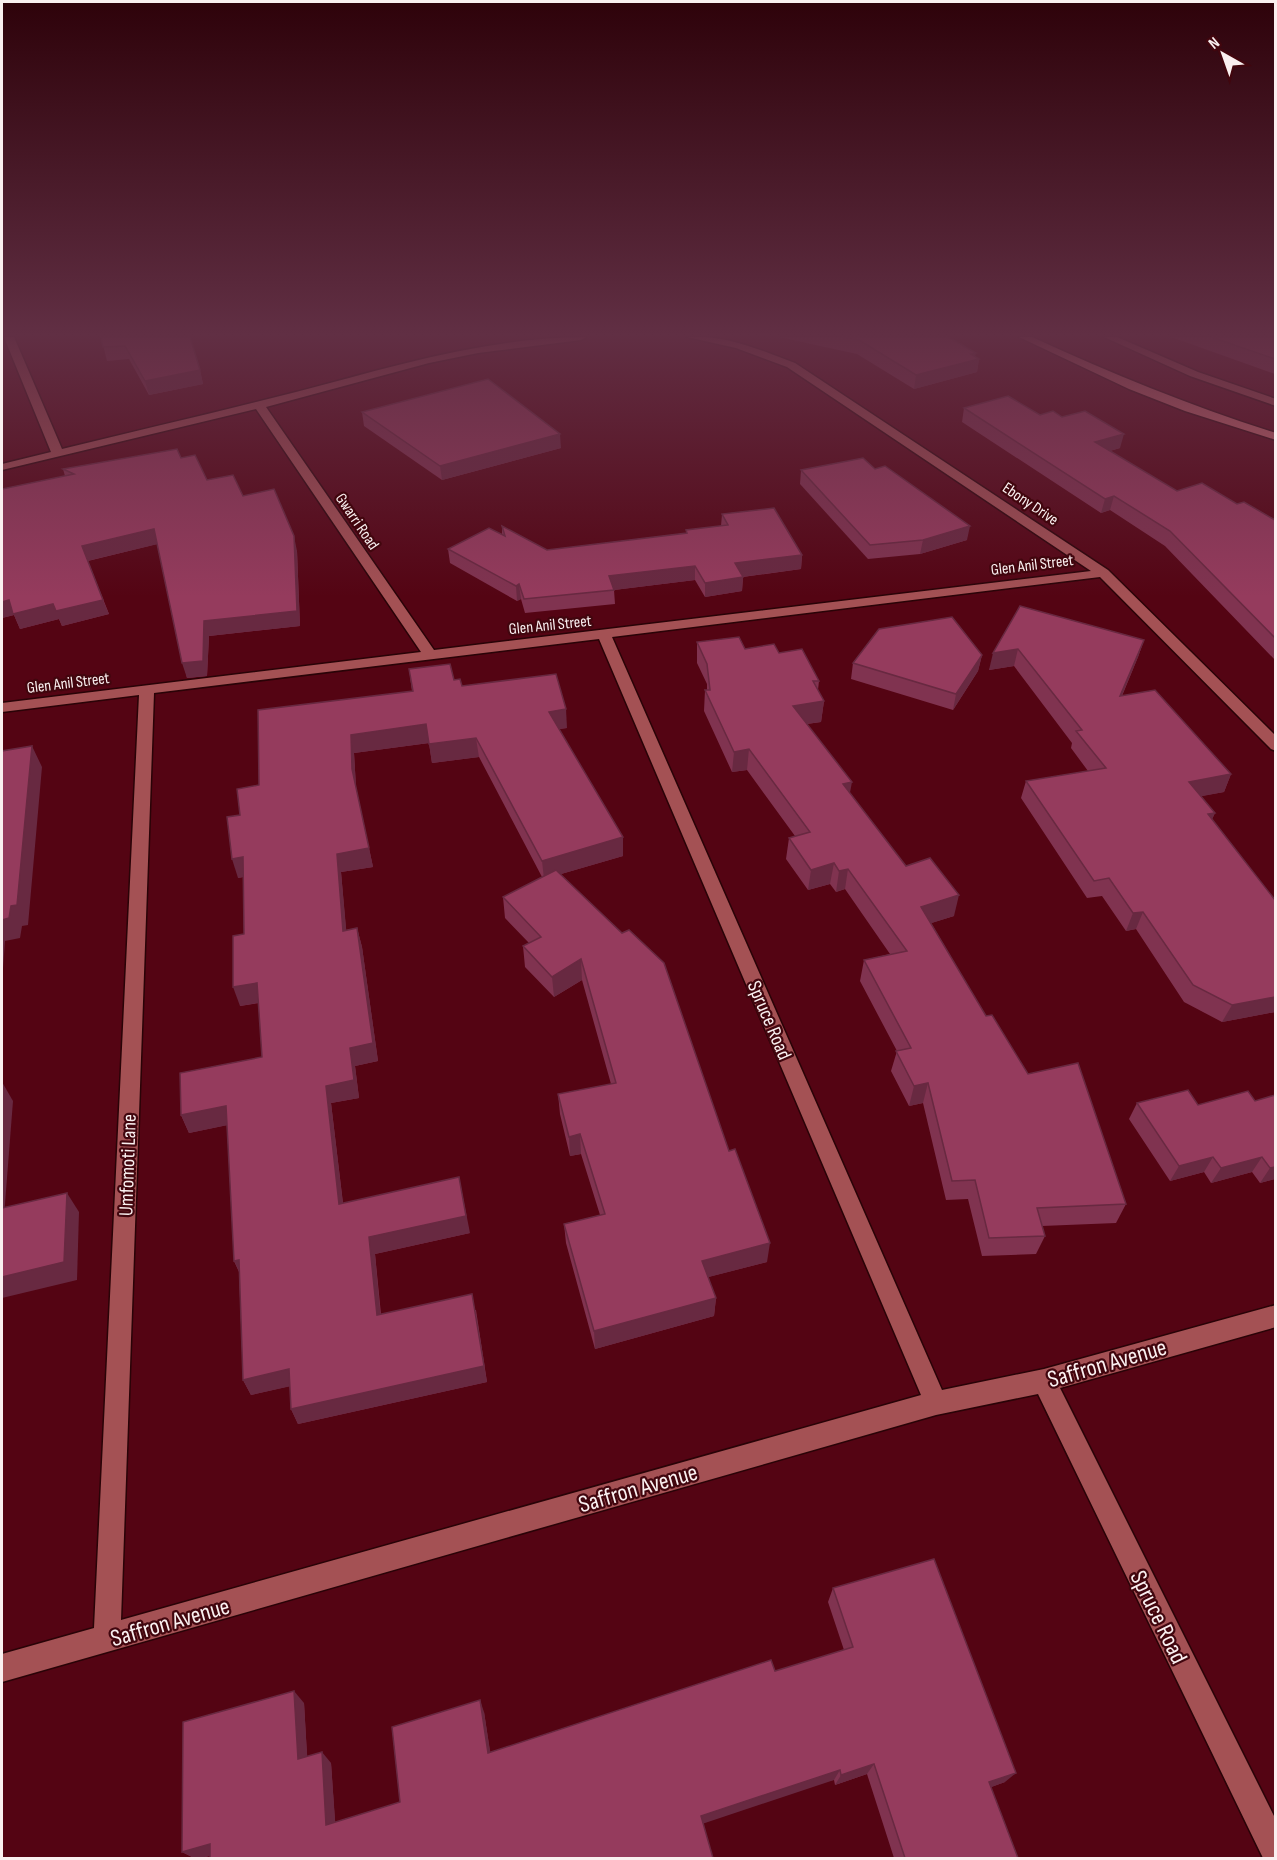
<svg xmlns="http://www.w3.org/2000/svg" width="1277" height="1860" viewBox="0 0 1277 1860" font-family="'Sofia Sans Condensed',sans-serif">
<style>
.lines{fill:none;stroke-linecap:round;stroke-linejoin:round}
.minor-casing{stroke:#290307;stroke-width:3}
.major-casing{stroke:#290307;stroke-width:3}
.minor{fill:#a45154;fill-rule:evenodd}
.major{fill:#d37174;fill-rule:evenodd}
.wall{fill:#803350}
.shaded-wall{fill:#682941}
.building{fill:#953b5d;stroke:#682941;stroke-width:1.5}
.labels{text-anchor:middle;stroke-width:4.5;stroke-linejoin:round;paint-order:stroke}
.far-street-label{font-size:16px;fill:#faf0f0;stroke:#41060e}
.street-label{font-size:20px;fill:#faf0f0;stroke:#41060e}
.near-street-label{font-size:24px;fill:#faf0f0;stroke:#41060e}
</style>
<rect width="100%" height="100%" fill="#540413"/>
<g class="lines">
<g class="minor-casing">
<g id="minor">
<path d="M4 337H14L62 449C140 430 218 412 296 392 391 367 487 337 586 337L581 340 478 353 429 363 266 407 434 650 1091 571 787 367 736 348 687 337C725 334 760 350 795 363L1108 570 1276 736V751L1271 749 1100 577 612 637 942 1390 1044 1369 1276 1305V1327L1060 1388 1276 1820V1858H1263L1038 1394 936 1415 2 1682V1654L94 1628 139 695 2 712V703L421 652 256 409 2 470V464L51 452ZM599 639 921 1395 121 1620 154 693Z"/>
<path d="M1104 337H1117L1198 372 1276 399V406L1190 376Z"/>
</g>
</g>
<g class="major-casing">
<path id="major" d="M1019 337H1032C1113 374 1190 406 1276 433V440L1185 411 1129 389Z"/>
</g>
<use href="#minor" class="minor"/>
<use href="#major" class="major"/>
</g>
<g class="wall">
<path d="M101 337 200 370 203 384 149 395 129 359 107 361Z"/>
<path d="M779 337H948L979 359 977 372 914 389 857 354Z"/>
<path d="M1170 337H1275V374L1174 338Z"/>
<path d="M964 408 1062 417 1120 448 1110 451 1177 491 1237 504 1275 520V660L1165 546 1110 510 1101 513 962 422Z"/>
<path d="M362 412 561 448 442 480 364 426Z"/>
<path d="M181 458 207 480 243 496 297 551 300 626 209 636 207 676 187 678 157 544 88 561 109 614 62 626 59 619 20 629 14 615 2 618V489L65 476 63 469Z"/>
<path d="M875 469 967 540 920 554 868 559 800 484 801 470Z"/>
<path d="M722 514 802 555 801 569 743 577 742 591 705 597 695 580 614 590 615 604 525 613 521 599 517 601 450 563 448 549 502 535V526L547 550 686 533V530L721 526Z"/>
<path d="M1020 606 1144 640 1138 657 1122 696 1231 774 1224 792 1201 796 1215 813 1212 819 1275 900V1012L1222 1022 1184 1002 1136 929 1126 931 1102 896 1087 898 1021 798 1026 781 1088 771 1071 748 1072 743 1014 666 989 670Z"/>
<path d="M697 642 779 653 819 681 818 690 824 701 821 722 807 724 850 793 906 866 954 916 931 923 986 1016 1028 1074 1126 1204 1116 1223 1042 1226 1045 1236 1036 1254 982 1256 968 1199 946 1200 923 1103 909 1106 891 1071 897 1051 860 981 864 960 890 954 845 889 836 892 830 884 808 890 786 859 789 838 795 836 747 770 732 772 704 711 705 690H707V684L697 663Z"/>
<path d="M982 655 978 671 953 710 851 679 853 663Z"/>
<path d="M409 669 454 680 462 686 567 728 559 729 623 837V856L561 874 767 1262 708 1277 716 1298 714 1316 595 1349 566 1243 564 1224 600 1215 581 1154 570 1156 560 1114 558 1094 611 1084 582 980 554 997 525 967 523 946 529 943 505 918 503 897 542 877 479 757 432 763 429 743 354 753 356 787 373 867 341 872 346 930 357 928 362 947 378 1061 355 1066 359 1098 331 1103 343 1203 470 1233 375 1254 381 1314 476 1310 487 1382 298 1424 291 1409 290 1386 251 1395 243 1380 239 1272 234 1261 227 1125 189 1133 181 1115 262 1057 259 1003 240 1006 244 934 243 877 238 878 240 815 259 785 412 691Z"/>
<path d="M1248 1091 1275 1179 1260 1183 1252 1172 1211 1183 1204 1172 1170 1181 1129 1119 1137 1103 1198 1105Z"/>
<path d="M833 1588 1005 1782 991 1787 1018 1858H894L867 1774 835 1785 834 1780 210 1856 201 1858H194L182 1852 304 1703 307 1756 331 1763 335 1822 400 1802 484 1712 490 1752 775 1671 844 1650 828 1602Z"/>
</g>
<g class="shaded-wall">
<path d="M976 353 974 360 979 359 977 372 914 389 916 375Z"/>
<path d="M200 370 203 384 149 395 145 381Z"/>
<path d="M560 434 561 448 442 480 440 466Z"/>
<path d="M1124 434 1120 448 1091 456 1095 442Z"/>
<path d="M1114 496 1110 510 1101 513 1105 499Z"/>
<path d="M970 526 967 540 920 554 923 540Z"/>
<path d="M154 529 158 544 87 561 82 546Z"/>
<path d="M294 536 297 551 300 626 209 636 207 676 187 678 182 663 204 621Z"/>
<path d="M802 555 801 569 734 578 735 563Z"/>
<path d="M695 566V580L614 590 609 576Z"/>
<path d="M743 577 742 591 705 597V583Z"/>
<path d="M519 584 521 599 517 601 516 586Z"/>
<path d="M9 600 53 604 103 600 109 614 62 626 59 619 20 629 14 615 2 618V602Z"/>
<path d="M1144 640 1138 657 1114 714 1120 696Z"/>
<path d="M1018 649 1014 666 989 670 993 653Z"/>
<path d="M982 655 978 671 953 710 956 694Z"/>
<path d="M824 701 821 722 791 726 793 706Z"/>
<path d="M566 709 567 728 551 730 549 712Z"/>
<path d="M426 724 429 743 354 753 356 787 352 769 351 735Z"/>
<path d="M476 738 479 757 432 763 429 744Z"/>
<path d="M32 746 42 767 28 925 22 926 20 938 5 941 2 982V920Z"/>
<path d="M749 749 747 770 732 772 734 752Z"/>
<path d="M1231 774 1224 792 1182 800 1189 782Z"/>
<path d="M852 782 848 803 843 784Z"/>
<path d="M1215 813 1207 830 1208 814Z"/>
<path d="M623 837V856L544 879 542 861Z"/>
<path d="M369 848 373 867 341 872 348 949 343 931 337 854Z"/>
<path d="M243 857 249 876 238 878 232 859Z"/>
<path d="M834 863 830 884 808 890 811 870Z"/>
<path d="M848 869 845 889 836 892 839 871Z"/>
<path d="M959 895 954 916 916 928 921 907Z"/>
<path d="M1143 912 1136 929 1126 931 1133 913Z"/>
<path d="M357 928 362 947 378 1061 355 1066 359 1098 331 1103 345 1221 339 1204 326 1086 350 1048Z"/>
<path d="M581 959 582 980 554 997 552 977Z"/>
<path d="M257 983 263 1002 240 1006 233 987Z"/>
<path d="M1275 997V1012L1222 1022 1232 1005Z"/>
<path d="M2 1082 13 1101 3 1229 2 1227Z"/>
<path d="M928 1083 923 1103 909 1106 914 1086Z"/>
<path d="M226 1106 233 1124 189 1133 181 1115Z"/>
<path d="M580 1134 581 1154 570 1156 569 1137Z"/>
<path d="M1213 1157 1204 1172 1170 1181 1179 1166Z"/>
<path d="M1262 1157 1252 1172 1211 1183 1221 1168Z"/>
<path d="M1275 1167V1179L1260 1183 1270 1168Z"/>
<path d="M459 1177 470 1233 375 1254 382 1331 377 1315 369 1237Z"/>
<path d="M67 1193 79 1212 77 1280 2 1298V1277Z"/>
<path d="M770 1243 767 1262 701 1279 702 1261Z"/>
<path d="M239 1260 242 1277 234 1261Z"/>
<path d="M472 1294 487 1382 298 1424 291 1409Z"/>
<path d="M716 1298 714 1316 595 1349 594 1331Z"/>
<path d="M289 1369 296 1385 251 1395 243 1380Z"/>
<path d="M294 1691 304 1703 308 1770 298 1759Z"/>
<path d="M480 1700 484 1712 492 1763 488 1753Z"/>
<path d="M322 1752 331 1763 336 1833 326 1825Z"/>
<path d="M874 1764 867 1774 835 1785 841 1775Z"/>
<path d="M840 1770 834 1780 699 1825 701 1816Z"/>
<path d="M1016 1773 1005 1782 978 1792 989 1782Z"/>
<path d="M210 1844 223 1852 201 1858H194L182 1852Z"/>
</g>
<g class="building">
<path d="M101 337H190L200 370 145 381 125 346 103 347Z"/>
<path d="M842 337H948L976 353 971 354 979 359 916 375 859 340Z"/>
<path d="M1211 337H1275V359Z"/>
<path d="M488 379 560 434 440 466 362 412Z"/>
<path d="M1008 396 1040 415 1053 411 1062 417 1085 411 1124 434 1095 442 1177 491 1202 483 1237 504 1244 502 1275 520V638L1170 531 1114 496 1105 499 964 408Z"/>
<path d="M177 449 181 458 195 455 207 480 233 475 243 496 274 489 294 536 297 611 204 621 203 661 182 663 154 529 82 546 103 600 56 611 53 604 13 614 9 600 2 602V489L74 474 63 469Z"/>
<path d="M863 458 875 469 885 466 970 526 923 540 870 545 801 470Z"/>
<path d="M774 508 802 555 735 563 743 577 705 583 695 566 609 576 614 590 524 599 519 584 516 586 448 549 489 528 505 536 502 526 547 550 687 533 686 530 728 525 722 514Z"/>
<path d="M1020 606 1144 640 1120 696 1155 690 1231 774 1189 782 1215 813 1208 814 1275 900V997L1232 1005 1193 985 1143 912 1133 913 1109 878 1094 881 1026 781 1106 768 1076 731 1082 730 1018 649 993 653Z"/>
<path d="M952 617 982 655 956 694 853 663 879 629Z"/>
<path d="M739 637 745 649 774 644 779 653 802 649 819 681H813L824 701 793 706 852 782 843 784 906 866 930 858 959 895 921 907 986 1016 992 1015 1028 1074 1078 1063 1126 1204 1037 1208 1045 1236 989 1238 975 1180 952 1181 928 1083 914 1086 896 1051 911 1048 864 960 907 951 848 869 839 871 834 863 811 870 789 838 810 832 749 749 734 752 705 690H710L707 664 697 642Z"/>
<path d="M450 664 454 680 460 679 462 686 556 674 566 709 549 712 623 837 542 861 476 738 429 744 426 724 351 735 352 769 369 848 337 854 343 931 357 928 373 1043 350 1048 354 1080 326 1086 339 1204 459 1177 466 1216 369 1237 377 1315 472 1294 484 1366 291 1409 289 1369 243 1380 239 1260 234 1261 226 1106 181 1115 180 1073 262 1057 257 983 233 987V936L244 934 243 857 232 859 227 817 240 815 237 789 259 785 258 710 413 691 409 669Z"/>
<path d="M32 746 17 905 11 906 9 918 2 920V751Z"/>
<path d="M556 870 622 933 629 930 664 963 729 1151 735 1149 770 1243 702 1261 716 1298 594 1331 564 1224 605 1214 580 1134 569 1137 558 1094 616 1083 581 959 552 977 523 946 541 937 503 897Z"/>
<path d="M1188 1090 1198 1105 1248 1091 1255 1101 1275 1095V1167L1270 1168 1262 1157 1221 1168 1213 1157 1179 1166 1137 1103Z"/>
<path d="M67 1193 64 1262 2 1277V1208Z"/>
<path d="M934 1559 1016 1773 989 1782 1018 1858H905L874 1764 841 1775 840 1770 701 1816 713 1858H210V1844L182 1852 183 1722 294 1691 298 1759 322 1752 326 1825 400 1802 392 1727 480 1700 488 1753 771 1660 775 1671 853 1647 833 1588Z"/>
</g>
<linearGradient id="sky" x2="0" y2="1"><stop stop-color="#2e020a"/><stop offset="0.56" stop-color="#612f44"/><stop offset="1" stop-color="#612f44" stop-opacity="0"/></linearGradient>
<rect width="1277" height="597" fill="url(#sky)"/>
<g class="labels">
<g class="far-street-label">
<text transform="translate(1031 503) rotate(34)" y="6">Ebony Drive</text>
<text transform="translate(358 521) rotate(56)" y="6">Gwarri Road</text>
<text transform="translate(1032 564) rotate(-7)" y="6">Glen Anil Street</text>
<text transform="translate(550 624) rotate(-6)" y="6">Glen Anil Street</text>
<text transform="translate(68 682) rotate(-7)" y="6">Glen Anil Street</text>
</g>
<g class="street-label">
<text transform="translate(770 1020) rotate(67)" y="7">Spruce Road</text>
<text transform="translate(127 1165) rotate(-88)" y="7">Umfomoti Lane</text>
</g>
<g class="near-street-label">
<text transform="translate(1107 1363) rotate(-16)" y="8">Saffron Avenue</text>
<text transform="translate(638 1488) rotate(-16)" y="8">Saffron Avenue</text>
<text transform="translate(1159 1617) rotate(64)" y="8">Spruce Road</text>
<text transform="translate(170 1622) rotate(-16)" y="8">Saffron Avenue</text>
</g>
</g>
<rect width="1277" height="1860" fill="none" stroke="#faf0f0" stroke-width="6"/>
<g transform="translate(1223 54) rotate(320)" stroke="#41060e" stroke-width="4.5" paint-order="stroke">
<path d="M0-4.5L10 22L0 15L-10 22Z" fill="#faf0f0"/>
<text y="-9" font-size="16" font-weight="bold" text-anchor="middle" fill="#faf0f0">N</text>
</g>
</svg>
